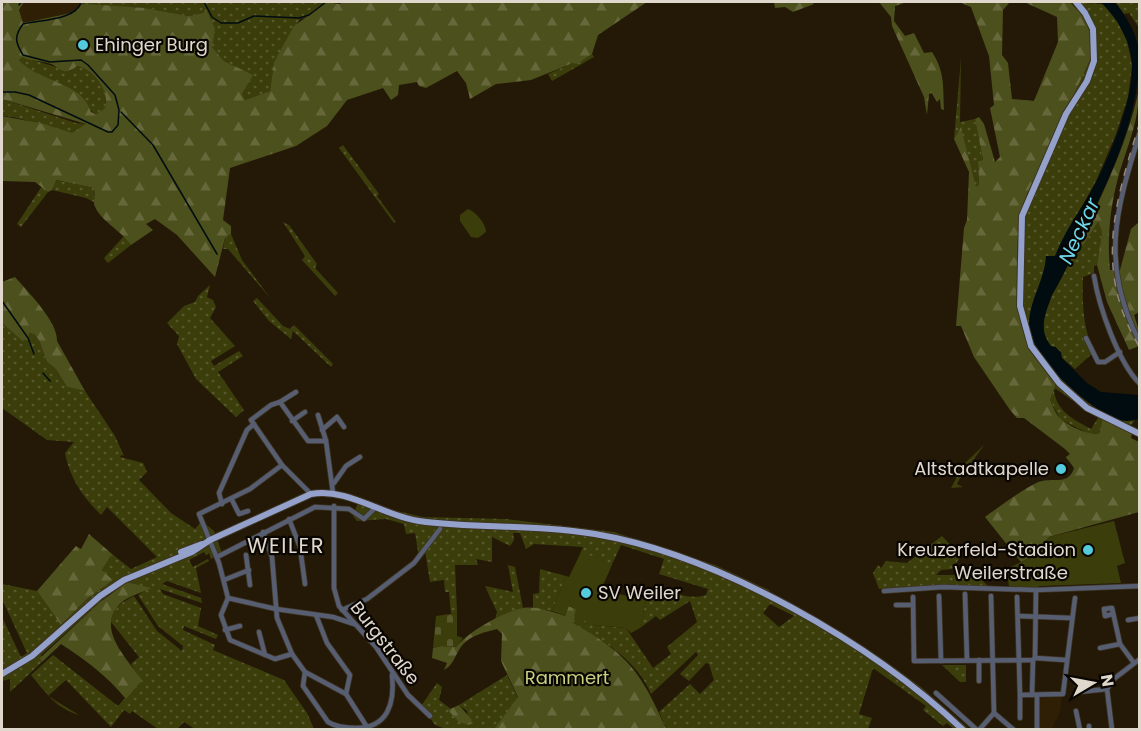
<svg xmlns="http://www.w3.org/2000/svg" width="1141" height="731" viewBox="0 0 1141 731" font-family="Poppins,sans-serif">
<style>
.built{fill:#2e1f05}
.green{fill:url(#green-dots);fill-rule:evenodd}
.forest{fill:url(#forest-firs);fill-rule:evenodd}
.cemetery{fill:url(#cemetery-stones)}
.pitch{fill:#3b3e0b}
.water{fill:#000c10}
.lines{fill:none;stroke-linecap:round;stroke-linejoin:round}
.stream{stroke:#000c10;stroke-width:1.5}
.minor-casing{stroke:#3e3423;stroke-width:6}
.major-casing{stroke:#3e3423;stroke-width:8}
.minor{stroke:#575e72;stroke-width:4.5}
.major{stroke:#94a2cb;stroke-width:6}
.rail{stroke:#92887b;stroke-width:1.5;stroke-dasharray:8 8;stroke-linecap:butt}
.poi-dot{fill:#54cadd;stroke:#090501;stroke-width:2}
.labels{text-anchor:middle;stroke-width:4.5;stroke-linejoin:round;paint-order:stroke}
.poi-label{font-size:18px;fill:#e0d8cd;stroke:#090501;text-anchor:start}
.street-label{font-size:18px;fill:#e0d8cd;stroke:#090501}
.park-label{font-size:18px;fill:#c9d080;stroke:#090501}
.water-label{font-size:20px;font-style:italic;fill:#6ad6ea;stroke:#090501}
.quarter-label{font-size:21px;letter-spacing:1.5px;fill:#e0d8cd;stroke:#090501}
</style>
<defs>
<pattern id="green-dots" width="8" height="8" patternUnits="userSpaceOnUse" patternTransform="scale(1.5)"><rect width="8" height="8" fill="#3b3e0b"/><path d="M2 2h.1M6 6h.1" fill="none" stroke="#57592d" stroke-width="1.8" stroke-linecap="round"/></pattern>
<pattern id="forest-firs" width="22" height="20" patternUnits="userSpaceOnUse" patternTransform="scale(1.5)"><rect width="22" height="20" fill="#4c501c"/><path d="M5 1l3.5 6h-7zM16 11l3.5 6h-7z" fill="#66683c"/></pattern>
<pattern id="cemetery-stones" width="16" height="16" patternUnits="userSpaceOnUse" patternTransform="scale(1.5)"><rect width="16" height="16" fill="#3b3e0b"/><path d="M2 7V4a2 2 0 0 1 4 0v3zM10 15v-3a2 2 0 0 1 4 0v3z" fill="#57592d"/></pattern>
</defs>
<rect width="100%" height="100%" fill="#241907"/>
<g class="built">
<path d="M24 2H81L78 9 71 13 23 24 19 10Z"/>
<path d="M1062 696 1060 712 1052 729H1040L1039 699Z"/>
</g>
<g class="green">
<path d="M81 2H327L311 15 300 19 274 62 270 91 245 100 242 94 252 75 224 61 212 47V34L206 10 203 13 189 16 145 8 81 5Z"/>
<path d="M1070 2 1103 4 1117 21 1127 41 1132 65 1128 97 1116 134 1096 181 1038 288V351C1059 376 1099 425 1135 420L1131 425 1126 424 1132 434 1104 420H1102L1100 433 1089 434 1060 419 1050 400 1056 384 1028 344 1022 326 1017 281 1019 217 1060 120 1089 62 1076 6ZM1056 389 1098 418 1091 429C1074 420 1056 411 1054 390Z"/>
<path d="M1115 2H1139V28L1129 13 1124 14Z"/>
<path d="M592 54 594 57 552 81 548 74 573 63H577Z"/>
<path d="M22 57 70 71 77 66C93 68 111 92 105 108L96 114C85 109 83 96 73 90 55 78 33 77 19 60Z"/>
<path d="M961 58 960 122 975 119 983 160 978 161 979 186 976 188 961 128 954 139Z"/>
<path d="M2 99 76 123 87 124C83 127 81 131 76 133 65 136 20 115 2 116Z"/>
<path d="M343 145 379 194 377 196 396 222 394 223 339 148Z"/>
<path d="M55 180 94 188V202L86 198 52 190Z"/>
<path d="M42 186 48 192 21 227 17 224Z"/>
<path d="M283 222 289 225 317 264 315 268 338 293 335 296 302 260 305 256Z"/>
<path d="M1098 222 1102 232 1097 265 1094 266V273L1083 277C1082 303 1083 329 1094 352L1075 369 1062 358 1056 347H1051L1043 332 1044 316 1052 295 1069 262 1074 260Z"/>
<path d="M231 234 242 260 271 299 228 249H223L225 238Z"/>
<path d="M125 235 131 245 108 263 104 258Z"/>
<path d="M210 285 207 297 213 300 216 307 210 318 235 346 211 361 214 366 239 351 243 356 218 372 244 410 236 417 196 379 177 344 179 336 167 323 184 306 195 302 198 296Z"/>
<path d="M257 298 283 326 290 329 294 325 333 364 331 367 293 331 291 339 269 321 253 301Z"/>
<path d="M2 323 22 341 29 333 34 334 39 340 47 362 56 369 67 387 85 391 115 436 124 456 121 455 120 457 143 463 147 472 139 480 171 513 195 529 202 521 214 531 222 553 211 559 209 553 206 555 204 552 189 560 193 567 208 559 209 561 196 568 201 593 167 581 162 584 201 598 202 603 160 589 163 594 201 608 198 626 218 635 216 639 184 626 183 630 215 645 213 650 284 680 307 713 314 729H195L184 722 177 729H158L132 711 130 714 124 710 111 727 66 680 48 696 79 715C57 709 45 692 31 675L53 655 118 706 141 680 131 664 139 657 111 622C114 607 121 603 134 596L157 631 182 651 183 646 158 626 138 595 149 588 127 582 108 595 41 655 42 662 10 692V679L2 681V617L21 657 27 653 2 599V584L37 591 61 625 87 599 113 580 102 570 112 554 131 569 157 557 107 507 101 515C83 497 70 479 65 453L74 442 47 440 2 408Z"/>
<path d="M984 445 959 480 957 484 963 487 951 488 964 464Z"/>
<path d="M360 497 393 510 423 517 505 519 614 532 715 565 769 590V594L878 656 921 687 969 729H954L947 723 943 726 923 710 926 706 873 668 859 714 872 718 868 729H666L659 712 690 684 700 694 714 680 709 664 706 663 689 681 680 674 698 655 696 652 651 694C638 661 602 639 572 623L577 608 593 625 626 628 653 668 671 654 667 647 697 622 690 601 660 620 656 616 640 628 646 600 653 599 655 586C674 591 686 601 706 595L708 589 659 574 664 559 621 545 608 573 580 554 583 547 534 544 526 549 520 533H513L514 540 510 546 492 537V562L476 559 478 565H455L457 613 451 614 449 592H445L444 580 430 582 425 551 419 558 415 533 406 534 404 524 386 519 357 521 353 516ZM770 604 794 616 779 627 763 613Z"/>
<path d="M942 536 961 556 952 569 941 570 936 575H977L988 586 879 589 873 573 878 565 881 568 886 561 907 563Z"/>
<path d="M508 565 515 567 523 608 495 620 497 612 485 586 513 592Z"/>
<path d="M540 569 566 576 552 611 533 608V594L539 593Z"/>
<path d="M942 665H966V682H960Z"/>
<path d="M507 675 518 698 494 729H446L435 725 421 706 437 683 442 687 439 700 451 709 448 710 468 718 467 711 459 705Z"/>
</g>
<g class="forest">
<path d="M2 2H24L19 10 23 23 71 13 81 5 86 4 145 8 189 16 203 13 206 9 215 29 212 47 224 61 253 75 242 94 245 100 270 91 274 62 294 26 327 2 339 4 344 2H647L598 35 592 54 577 64 573 63 531 80 496 84 470 99 466 83 457 71 426 88 419 86 417 82 399 85 398 95 391 100 383 88 347 100 327 126 296 146 230 168 223 220 231 226V234L225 238 215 277 177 235 155 219 146 224 153 230 131 245C123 232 96 218 94 203 94 199 95 193 94 188L56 180 52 190 48 192 35 182 2 181V116L44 124 72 133 86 124 2 99ZM22 57C32 62 41 60 51 64 55 65 59 70 64 71 69 72 73 69 77 66 93 68 111 93 105 108L96 114 91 112C81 80 39 83 19 60Z"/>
<path d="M774 2H811L814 4 793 12 785 7 775 8Z"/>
<path d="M879 2H907L895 6 894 21 905 36 914 33 924 53 932 52C945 72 943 87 944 110L941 109 940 99 937 102 932 93 929 94 927 115 924 97 892 26 891 17Z"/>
<path d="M959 2H1070L1085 19 1092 41V52L1089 62 1027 194 1019 217 1017 257 1022 326 1028 344 1056 384 1050 400C1053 405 1055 414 1060 418 1067 425 1090 437 1100 433L1102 420H1105L1132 434 1131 438 1139 442V512L1049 537 1035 555 1021 562 985 517C996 509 1031 483 1042 481 1054 478 1069 485 1074 468L1066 457 1070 454 1065 449 1024 418H1017L1010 410 974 357 961 326H956L964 228 967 220 969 172 954 139 961 127 976 187 979 185 978 161 983 160 975 119 979 117 984 124 995 162 1000 157 990 108 994 105 989 56 971 7ZM1010 2H1024L1057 17 1058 42 1034 101 1012 99 1008 63 1002 55 1003 10Z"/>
<path d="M1139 89C1139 123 1127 146 1118 178 1110 208 1107 239 1110 270H1120L1131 229 1139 222V312L1134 315 1139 331V346L1129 350 1107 302 1097 265 1102 232 1098 222 1074 260 1069 262C1097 206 1126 150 1139 89Z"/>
<path d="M15 277C28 292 58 322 57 341L85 391 67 387 56 369 47 362 39 340 34 334 29 333 28 339 22 341 2 323V282Z"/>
<path d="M89 534 112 554 102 570 113 580 87 599 61 625 37 591 76 546 81 549Z"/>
<path d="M127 582 151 588C142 593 128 596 121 603 95 628 126 657 142 680L126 699C107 676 87 661 61 644L42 662 40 658 99 603Z"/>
<path d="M568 606 577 609 573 623C627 653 642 673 666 729H494L518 697 501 661 502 634 497 629C482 633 467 636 459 650 454 658 453 665 444 670L447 663 432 658 433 648 441 646 456 647C469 631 503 612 523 608 536 606 553 612 565 616Z"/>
<path d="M459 705 472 720 469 725 459 722 448 710Z"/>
</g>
<path class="cemetery" d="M457 613V636L463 638 456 647 442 646 433 648 436 616Z"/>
<g class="pitch">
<path d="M468 209C476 212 486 224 486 232L478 238 471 237 460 221V215Z"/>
<path d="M1114 521 1125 563 1117 566 1121 583 1039 586 1036 590 1009 588 1007 569 1035 555 1049 537Z"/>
<path d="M580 554 593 556 611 567 601 590 646 600 640 628 631 633 626 628 593 625 574 616 576 609 569 606 565 616 552 611 566 576 569 577Z"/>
</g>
<path class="water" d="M1100 2H1115C1125 15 1137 33 1139 51 1141 113 1111 175 1085 229 1074 251 1065 274 1052 295 1045 314 1038 330 1051 346L1055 347 1061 352 1062 358 1087 383 1101 392 1139 395V419C1132 421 1124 422 1117 419 1088 408 1028 356 1029 323 1030 299 1045 279 1046 256H1055C1065 230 1082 208 1095 184 1111 154 1133 100 1132 66 1132 43 1117 16 1100 2Z"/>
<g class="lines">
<g class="stream">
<path d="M204 2 212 17 221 23H238L254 16 299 18 309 15 326 2"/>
<path d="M19 5 21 2"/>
<path d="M2 92H15L29 95 108 132H112L118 125 119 110 115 95 88 65 81 60 50 62 23 55C15 42 14 36 23 24 39 20 77 20 81 2"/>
<path d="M121 112 153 145 217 254"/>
<path d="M2 301 28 338 34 354"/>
<path d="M43 373 50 381"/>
</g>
<g class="minor-casing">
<g id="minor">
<path d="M1140 132C1115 213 1100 263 1140 343"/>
<path d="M1094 276C1099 307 1118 362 1140 384"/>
<path d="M1086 338 1098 362H1105L1120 352"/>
<path d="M280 402 296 392"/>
<path d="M318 415 326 441 333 493"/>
<path d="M292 421 305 412"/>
<path d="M322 430 337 417 344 427"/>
<path d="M282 465 250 489 199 514 219 563 228 598 276 609 333 617 354 624"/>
<path d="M334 483 346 466 360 457"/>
<path d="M311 494 282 465 251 420 271 405 280 402 308 441H326"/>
<path d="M232 500 239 514 248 511"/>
<path d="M222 504 219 493 247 430 254 424"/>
<path d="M334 506V588L339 606 376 647 408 695 430 716"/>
<path d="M289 519 300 547 305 584"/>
<path d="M263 532 272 557 277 618 292 654 305 672 346 694 367 727"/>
<path d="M246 555 250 585"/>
<path d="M217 557 315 507 349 509 364 519 374 509"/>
<path d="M224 580 249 570"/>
<path d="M884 591 943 587 1036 590 1140 586"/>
<path d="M965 594 967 660"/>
<path d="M939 596 941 661"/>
<path d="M991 596 994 713"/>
<path d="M913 597 914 661 1033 660 1035 658"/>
<path d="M1017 597 1020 695 1063 694 1075 598"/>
<path d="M228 598 221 615 230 640 275 659 292 654"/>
<path d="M896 605H913"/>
<path d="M342 610 367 599 414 563 440 529"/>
<path d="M1113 614 1105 616 1104 609 1112 608 1120 644 1134 663"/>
<path d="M316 615 327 643 350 675 346 694"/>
<path d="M1018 616 1071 618"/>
<path d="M1128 620 1140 618"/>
<path d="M225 630 240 626"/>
<path d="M259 632 265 655"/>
<path d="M1100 648 1120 644"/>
<path d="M1035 658 1036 590"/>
<path d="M1035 658 1066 660"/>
<path d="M979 660V681"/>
<path d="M305 672 303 686 328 722C336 727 346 728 356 728 388 728 395 703 392 675"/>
<path d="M1077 684 1079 692 1107 689"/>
<path d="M936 693 977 730"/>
<path d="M1020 695V718"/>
<path d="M1032 695 1033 660"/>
<path d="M1076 711 1080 730"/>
<path d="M994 713 1014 730"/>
<path d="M1089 726V730"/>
<path d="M979 730 994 713"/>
<path d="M1037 730V695"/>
<path d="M1112 730 1107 689 1115 678 1140 659"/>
</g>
</g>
<g class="major-casing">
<g id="major">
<path d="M1076 2 1085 13 1093 29 1094 61 1087 81 1066 114 1022 216 1020 306 1031 346 1059 383 1087 408 1140 434"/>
<path d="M181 552 202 544"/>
<path d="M2 674 32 656 100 596 124 580 192 552 210 540 311 494C347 487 383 516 419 521 477 529 537 524 595 534 719 555 873 644 963 730"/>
</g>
</g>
<use href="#minor" class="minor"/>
<use href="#major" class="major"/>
<path class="rail" d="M1140 122C1115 202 1093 270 1140 348"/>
</g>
<g class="poi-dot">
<circle cx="83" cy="45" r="6"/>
<circle cx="1061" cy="469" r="6"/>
<circle cx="1088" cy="550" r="6"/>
<circle cx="586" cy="593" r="6"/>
</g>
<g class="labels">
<g class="poi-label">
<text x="95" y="51">Ehinger Burg</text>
<text x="1049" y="475" text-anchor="end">Altstadtkapelle</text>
<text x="1076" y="556" text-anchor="end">Kreuzerfeld-Stadion</text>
<text x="598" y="599">SV Weiler</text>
</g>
<g class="street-label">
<text x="1011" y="579">Weilerstraße</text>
<text transform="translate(385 643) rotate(52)" y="6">Burgstraße</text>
</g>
<g class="park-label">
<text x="567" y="684">Rammert</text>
</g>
<g class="water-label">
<text transform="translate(1079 231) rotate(-65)" y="7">Neckar</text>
</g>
<g class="quarter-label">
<text x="286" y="553">WEILER</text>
</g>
</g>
<rect width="1141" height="731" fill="none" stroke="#e0d8cd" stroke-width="6"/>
<g transform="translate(1093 683) rotate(80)" stroke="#090501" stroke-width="4.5" paint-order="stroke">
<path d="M0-4.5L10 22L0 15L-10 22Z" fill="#e0d8cd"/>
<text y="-9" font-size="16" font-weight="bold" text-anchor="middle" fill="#e0d8cd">N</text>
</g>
</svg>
